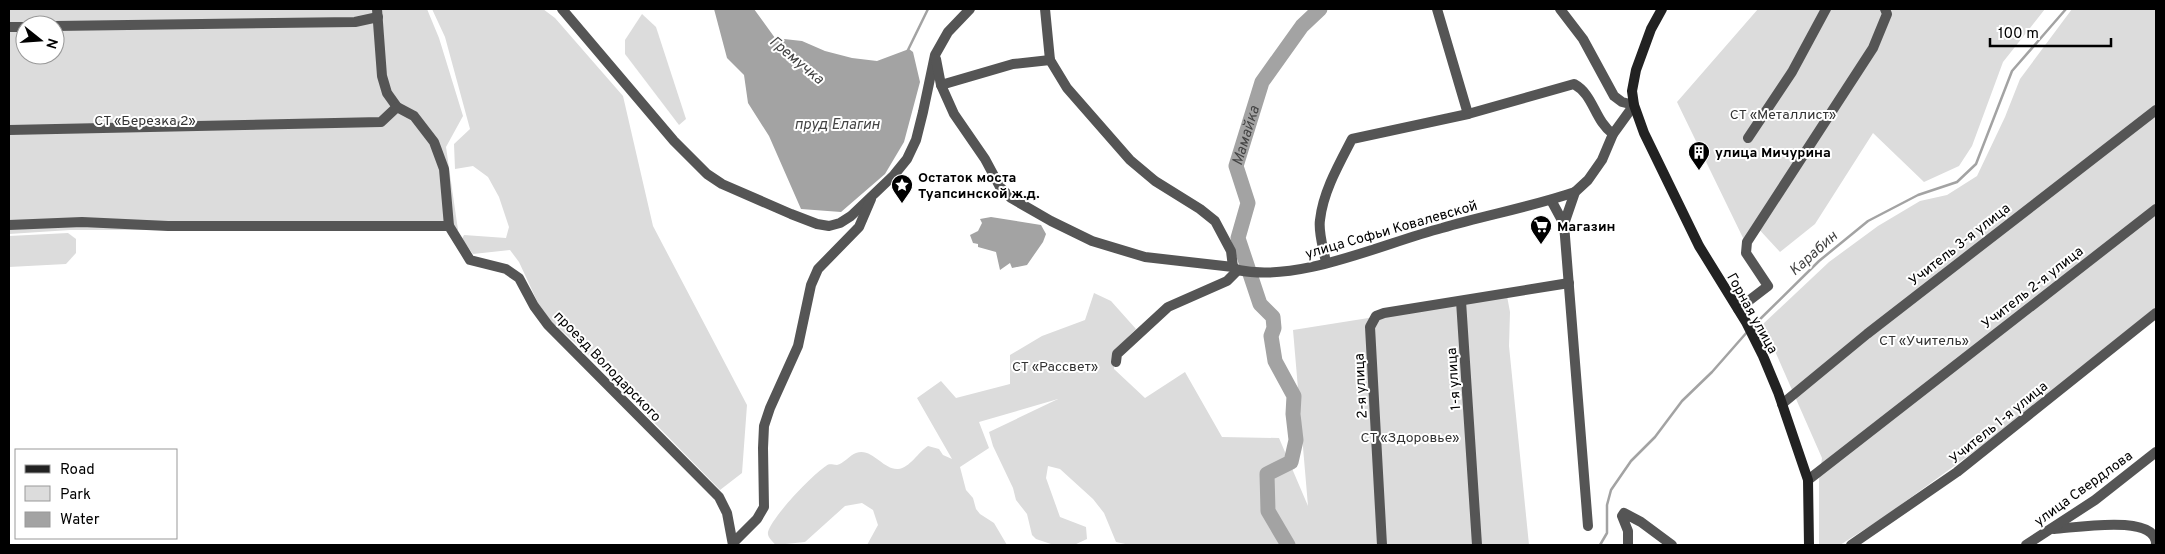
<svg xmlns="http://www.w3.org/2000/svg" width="2165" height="554" viewBox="0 0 2165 554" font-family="Overpass,sans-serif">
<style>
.green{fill:#dcdcdc;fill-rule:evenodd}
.water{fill:#a3a3a3}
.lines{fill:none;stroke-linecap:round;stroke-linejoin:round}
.stream{stroke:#a3a3a3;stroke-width:2.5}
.river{stroke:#a3a3a3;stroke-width:15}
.street{stroke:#555;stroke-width:10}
.secondary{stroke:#222;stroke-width:10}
.labels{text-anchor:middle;stroke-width:4;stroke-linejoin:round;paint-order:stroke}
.park-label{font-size:14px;fill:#333;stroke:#fff}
.poi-label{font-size:14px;font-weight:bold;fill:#000;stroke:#fff;text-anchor:start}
.street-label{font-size:14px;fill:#000;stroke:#fff}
.water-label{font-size:15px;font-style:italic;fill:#444;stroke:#fff}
</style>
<rect width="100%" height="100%" fill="#fff"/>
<g class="green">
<path d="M9 9H427L439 38 463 116 446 147 458 230H70L9 234ZM25 25H55V55H25Z"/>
<path d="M432 9H543L555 18 623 96 653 226 747 405 742 473 720 490 586 353 551 321 538 303 519 262 510 250 473 254 462 239 464 235 506 238 509 227 499 197 488 177 473 166 455 169 454 144 470 129 445 37Z"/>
<path d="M1758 9H2045L2003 62 1972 146 1959 166 1924 182 1873 133 1815 224 1780 252 1755 225 1744 240 1677 102Z"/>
<path d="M2072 9H2156V307L2001 432 1884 517 1840 545H1819V479L1822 458 1763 324 1829 262 1878 226 1920 201 1947 195 1977 176 2005 117 2020 79Z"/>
<path d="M642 14 656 27 686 119 679 125 625 54V40Z"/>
<path d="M68 233 76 239V253L66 264 9 267V236Z"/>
<path d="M1094 293 1111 301 1136 329 1115 350 1114 369 1145 398 1185 372 1222 437 1279 438 1308 506 1293 330 1507 296 1510 312 1509 346 1529 545H1130L1116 542 1104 513 1093 499 1060 469 1048 466 1046 478 1060 517 1086 527 1087 539 1074 545H1054L1036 539 1032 535 1027 514 1016 500 1013 488 993 446 989 432 1058 399 979 422 989 448 960 467 966 490 973 498 976 509 980 514 994 523 1007 545H867L878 525 873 510 862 503 845 506 805 542 776 545C773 542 767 537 768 532 772 517 812 475 826 466 830 463 832 465 837 465 843 464 850 455 856 453 872 447 883 470 898 469 910 468 918 452 928 446L939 449 943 455 952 459 917 398 941 381 956 398 1010 384V355L1042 336 1085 320Z"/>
</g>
<g class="water">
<path d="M714 9H754L775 38 802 41 825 51 852 58 877 61 909 49 913 52 920 82 904 142 885 174 841 212 801 209 769 136 748 103 744 75 727 58Z"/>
<path d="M991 217 1041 225 1046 234 1043 242 1027 265 1012 268 1010 263 1000 270 996 252 978 247V244L973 243 970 235 978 231 982 223 980 219Z"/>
</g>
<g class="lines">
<g class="stream">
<path d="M907 52 928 9"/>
<path d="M1752 327 1819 261 1868 221 1918 195 1957 182 1976 164 2012 71 2066 9"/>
<path d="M1600 545 1607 533V505L1611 490 1631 461 1655 437 1682 401 1712 372 1748 331"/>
</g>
<path class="river" id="s1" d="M1288 545 1268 511 1267 474 1291 462 1296 440 1293 414 1294 396 1275 361 1271 336 1274 328 1273 317 1260 304 1238 238 1248 203 1236 166 1262 82 1302 26 1320 9"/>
<g class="street">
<path d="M377 9 382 76 387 93 397 107 414 116 434 142 444 169 449 226 470 260 506 269 519 278 534 306 548 325 719 497 727 513 733 545"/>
<path d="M562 9 674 141 707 174 722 184 791 214 817 224 829 226 840 223 851 216 894 175 907 159 916 140 923 112 935 55 948 32 970 9"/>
<path d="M1045 9 1050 60 1067 88 1130 160 1155 181 1200 209 1215 221 1231 251 1233 267"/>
<path d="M1437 9 1468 114"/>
<path d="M1560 9 1583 39 1614 96 1622 102 1634 105 1613 134 1602 160 1588 180 1575 192 1564 224 1588 526"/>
<path d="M55 26 355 22 378 17"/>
<path d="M9 27H25"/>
<path d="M936 59 941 85 954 114 985 159 1000 187 1011 198 1051 221 1092 241 1145 257 1233 267 1238 270"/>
<path d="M941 85 1013 64 1050 60"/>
<path d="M9 130 381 122 397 107"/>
<path d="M1748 138 1792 72 1826 9"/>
<path d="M1551 200 1564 224"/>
<path d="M9 225 82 222 168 226H449"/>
<path d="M1326 263C1324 250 1318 233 1320 220 1323 192 1339 164 1352 139L1468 114 1574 84C1594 95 1594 120 1613 134"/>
<path d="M1461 301 1477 545"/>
<path d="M1738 309 1768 286 1746 253 1747 242 1873 48 1887 14 1885 9"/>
<path d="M1116 362 1117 354 1168 307 1227 281 1238 270C1299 283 1381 244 1442 228 1486 215 1531 207 1575 192"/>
<path d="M1782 404 1867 334 2156 110"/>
<path d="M1808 480 2156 209"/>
<path d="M2054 529C2075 528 2158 513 2156 545"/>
<path d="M734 542 757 519 764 507 763 448 764 426 770 408 798 346 811 285 818 269 859 227 871 199"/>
<path d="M1382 545 1370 327 1376 316 1384 313 1569 283"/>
<path d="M1628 545V531L1622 516 1624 513 1641 522 1672 545"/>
<path d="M1851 545 1957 472 2156 313"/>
<path d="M2026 545 2095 500 2156 452"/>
</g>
<path class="secondary" d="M1662 9 1651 29 1636 70 1632 91 1634 105 1644 133 1699 246 1746 322 1763 356 1778 392 1808 480 1809 545"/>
</g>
<defs>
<g id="building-pin" transform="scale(1.125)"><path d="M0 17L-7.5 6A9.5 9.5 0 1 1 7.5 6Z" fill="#000" stroke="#fff"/><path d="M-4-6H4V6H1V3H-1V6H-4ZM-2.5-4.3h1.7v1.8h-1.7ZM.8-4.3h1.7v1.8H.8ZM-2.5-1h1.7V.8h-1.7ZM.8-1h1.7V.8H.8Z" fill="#fff"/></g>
<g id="sight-pin" transform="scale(1.125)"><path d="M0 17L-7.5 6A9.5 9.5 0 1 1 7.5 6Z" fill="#000" stroke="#fff"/><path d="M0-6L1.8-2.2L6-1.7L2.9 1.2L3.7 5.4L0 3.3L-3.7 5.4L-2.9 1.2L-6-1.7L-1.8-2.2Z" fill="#fff"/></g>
<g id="supermarket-pin" transform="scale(1.125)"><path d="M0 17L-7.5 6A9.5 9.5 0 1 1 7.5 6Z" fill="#000" stroke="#fff"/><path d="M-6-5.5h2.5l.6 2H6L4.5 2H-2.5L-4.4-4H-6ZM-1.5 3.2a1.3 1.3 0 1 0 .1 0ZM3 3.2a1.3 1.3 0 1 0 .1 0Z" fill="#fff"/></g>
</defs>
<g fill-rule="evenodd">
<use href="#building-pin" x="1699" y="152"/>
<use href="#sight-pin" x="902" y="185"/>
<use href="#supermarket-pin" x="1541" y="226"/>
</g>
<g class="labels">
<g class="park-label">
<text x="1783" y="119">СТ «Металлист»</text>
<text x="145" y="125">СТ «Березка 2»</text>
<text x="1924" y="345">СТ «Учитель»</text>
<text x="1055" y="371">СТ «Рассвет»</text>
<text x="1410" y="442">СТ «Здоровье»</text>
</g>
<g class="poi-label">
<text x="1715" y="157">улица Мичурина</text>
<text x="918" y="182">Остаток моста<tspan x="918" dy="16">Туапсинской ж.д.</tspan></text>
<text x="1557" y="231">Магазин</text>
</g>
<g class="street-label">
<text transform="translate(1391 229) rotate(-16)" y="5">улица Софьи Ковалевской</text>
<text transform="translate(1959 244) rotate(-38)" y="5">Учитель 3-я улица</text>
<text transform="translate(2032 287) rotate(-38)" y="5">Учитель 2-я улица</text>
<text transform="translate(1753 313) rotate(61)" y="5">Горная улица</text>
<text transform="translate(608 366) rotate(46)" y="5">проезд Володарского</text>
<text transform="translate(1453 379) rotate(-94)" y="5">1-я улица</text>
<text transform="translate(1360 386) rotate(-93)" y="5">2-я улица</text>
<text transform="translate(1998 422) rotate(-39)" y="5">Учитель 1-я улица</text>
<text transform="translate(2083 488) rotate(-36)" y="5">улица Свердлова</text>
</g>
<g class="water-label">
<text transform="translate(797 60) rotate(40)" y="5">Гремучка</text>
<text x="837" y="129">пруд Елагин</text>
<text dy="5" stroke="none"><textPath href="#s1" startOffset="450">Мамайка</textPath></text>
<text transform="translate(1813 253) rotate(-42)" y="5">Карабин</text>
</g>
</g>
<rect width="2165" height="554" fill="none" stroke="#000000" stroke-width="20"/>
<rect x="15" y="449" width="162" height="90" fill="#ffffff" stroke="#999999"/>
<rect x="25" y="465" width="25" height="8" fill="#222222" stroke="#999999"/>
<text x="60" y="474" font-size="15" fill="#000000">Road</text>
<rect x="25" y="486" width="25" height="15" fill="#dcdcdc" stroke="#999999"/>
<text x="60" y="499" font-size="15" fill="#000000">Park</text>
<rect x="25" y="512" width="25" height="15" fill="#a3a3a3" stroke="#999999"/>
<text x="60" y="524" font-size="15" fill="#000000">Water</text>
<g transform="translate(40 40) rotate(107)"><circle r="24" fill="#ffffff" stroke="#999999"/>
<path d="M0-4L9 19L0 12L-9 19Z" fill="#000000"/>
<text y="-8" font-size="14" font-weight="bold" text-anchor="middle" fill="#000000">N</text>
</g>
<path d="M1990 38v8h121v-8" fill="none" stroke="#000000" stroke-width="2.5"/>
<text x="1998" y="38" font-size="15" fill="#000000" stroke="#ffffff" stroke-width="4" paint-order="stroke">100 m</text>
</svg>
